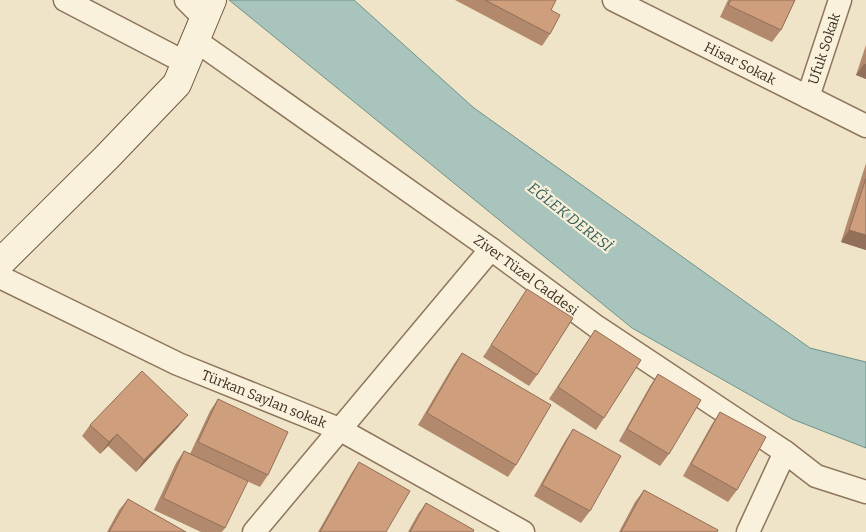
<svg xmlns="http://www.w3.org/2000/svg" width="866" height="532" viewBox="0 0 866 532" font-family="Bitter,serif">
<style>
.water{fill:#a9c4bc;stroke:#6f938a}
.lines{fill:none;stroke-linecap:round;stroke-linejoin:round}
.street-casing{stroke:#8d765c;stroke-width:25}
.secondary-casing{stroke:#6f573f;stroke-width:30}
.street{stroke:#faf1dc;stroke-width:22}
.secondary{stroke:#faf1dc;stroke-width:28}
.wall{fill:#b2896c}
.shaded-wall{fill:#916f58}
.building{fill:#cf9f7d;stroke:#916f58}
.labels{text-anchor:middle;stroke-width:4.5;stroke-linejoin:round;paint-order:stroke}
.street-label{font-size:14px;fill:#3d2e20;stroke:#f7eed8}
.water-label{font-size:15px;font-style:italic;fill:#2f5d5a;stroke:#f7eed8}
</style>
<rect width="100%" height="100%" fill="#f0e4c8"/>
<path class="water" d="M229 0H354L474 108 810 348 866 362V448L792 419 632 328Z"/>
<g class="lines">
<g class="street-casing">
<g id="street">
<path d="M65 0 186 63"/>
<path d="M186 0 204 18"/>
<path id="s1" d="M614 0 866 126"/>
<path id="s2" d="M195 40 491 249 597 327 785 452 816 476 866 492"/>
<path id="s3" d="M808 97 840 0"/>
<path id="s4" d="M0 277 178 364 339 429 523 532"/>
<path d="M254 532 491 249"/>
<path d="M748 532 785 452"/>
</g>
</g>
<g class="secondary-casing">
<path id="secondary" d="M0 263 107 157 177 84 212 0"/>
</g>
<use href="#street" class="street"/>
<use href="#secondary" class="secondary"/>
</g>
<g class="wall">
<path d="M455 0H556L551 10 550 34 542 46Z"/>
<path d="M728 0H795L781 30 772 42 720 17Z"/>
<path d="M866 45V79L856 75Z"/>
<path d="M866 163V250L841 242Z"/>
<path d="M527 289 537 375 529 386 483 357Z"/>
<path d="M595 330 604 418 596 430 549 399Z"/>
<path d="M462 353 516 465 508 477 418 425 454 364Z"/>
<path d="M658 374 669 454 660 466 619 441 650 386Z"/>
<path d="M218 399 268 475 260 487 221 469 225 528 222 532H201L154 510 176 463 184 451 190 454 210 411Z"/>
<path d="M720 412 737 490 728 502 683 476 712 424Z"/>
<path d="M90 425 179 426 136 472 108 446 100 454 82 436Z"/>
<path d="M573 429 590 511 581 523 534 496 565 441Z"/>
<path d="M359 462 386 532H318L351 474Z"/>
<path d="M644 490 717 532H619L635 502Z"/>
<path d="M128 499 186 532H107L119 510Z"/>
<path d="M426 503 473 532H408L418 514Z"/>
</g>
<g class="shaded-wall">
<path d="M864 64H866V79L856 75Z"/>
<path d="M849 230 866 235V250L841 242Z"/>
<path d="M188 415 179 426 136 472 144 460Z"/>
<path d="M117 434 108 446 100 454 109 442Z"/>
</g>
<g class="building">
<path d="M485 0H556L551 10 560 15 550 34Z"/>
<path d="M731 0H795L781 30 728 5Z"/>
<path d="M866 178V235L849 230Z"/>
<path d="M527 289 573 318 537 375 491 345Z"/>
<path d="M595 330 641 360 604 418 558 387Z"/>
<path d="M462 353 551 405 516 465 427 413Z"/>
<path d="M142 371 188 415 144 460 117 434 109 442 90 425Z"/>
<path d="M658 374 701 400 669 454 627 429Z"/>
<path d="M218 399 288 432 268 475 198 442Z"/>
<path d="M720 412 766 437 737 490 691 464Z"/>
<path d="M573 429 621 456 590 511 542 485Z"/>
<path d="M184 451 248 481 225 528 163 498Z"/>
<path d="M359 462 410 491 386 532H320Z"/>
<path d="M644 490 718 530 717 532H621Z"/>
<path d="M128 499 186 532H109Z"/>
<path d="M426 503 474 530 473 532H410Z"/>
</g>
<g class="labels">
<g class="street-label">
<text dy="5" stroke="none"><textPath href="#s3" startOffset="51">Ufuk Sokak</textPath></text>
<text dy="5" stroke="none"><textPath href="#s1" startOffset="141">Hisar Sokak</textPath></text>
<text dy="5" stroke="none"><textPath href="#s2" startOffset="406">Ziver Tüzel Caddesi</textPath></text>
<text dy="5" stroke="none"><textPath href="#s4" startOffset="291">Türkan Saylan sokak</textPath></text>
</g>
<g class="water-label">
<text transform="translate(570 217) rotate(38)" y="5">EĞLEK DERESİ</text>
</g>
</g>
</svg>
